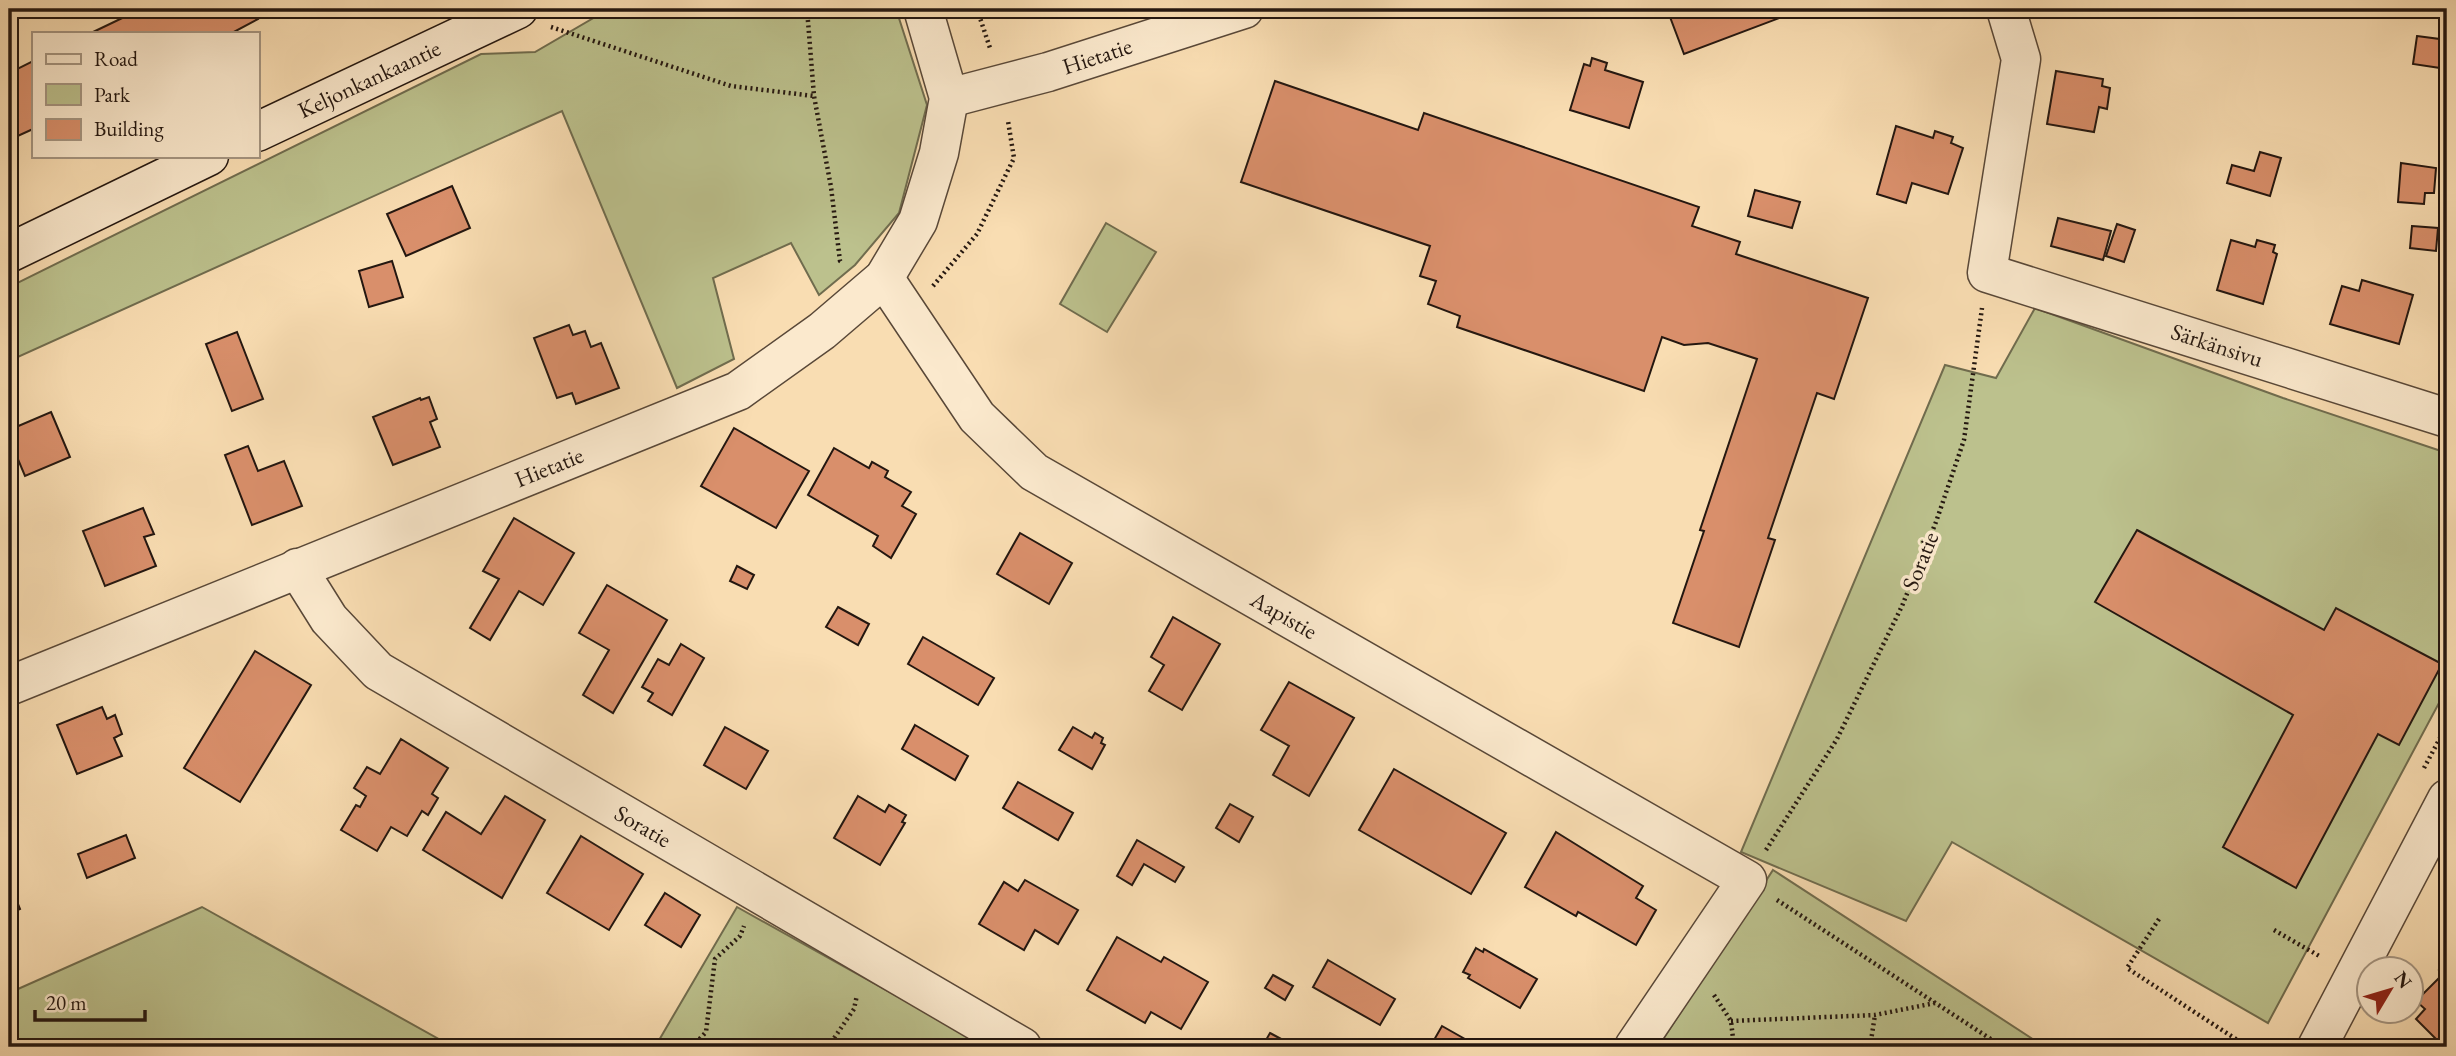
<svg xmlns="http://www.w3.org/2000/svg" width="2456" height="1056" viewBox="0 0 2456 1056" font-family="'EB Garamond',serif">
<style>
.green{fill:#bcc18d;stroke:#706c4e;stroke-width:2}
.building{fill:#d98f6b;stroke:#241710;stroke-width:2}
.lines{fill:none;stroke-linecap:round;stroke-linejoin:round}
.street-casing{stroke:#594838;stroke-width:41}
.secondary-casing{stroke:#241710;stroke-width:41}
.path{stroke:#241710;stroke-width:4.5;stroke-dasharray:2 3.5;stroke-linecap:butt}
.street{stroke:#fbe9cd;stroke-width:38}
.secondary{stroke:#fbe9cd;stroke-width:38}
.labels{text-anchor:middle;stroke-width:7;stroke-linejoin:round;paint-order:stroke}
.street-label{font-size:23px;fill:#241710;stroke:#fbe9cd}
</style>
<rect width="100%" height="100%" fill="#f9ddb2"/>
<filter id="stains"><feTurbulence type="fractalNoise" baseFrequency=".00286" numOctaves="4"/><feColorMatrix values="0 0 0 0 .2 0 0 0 0 .09 0 0 0 0 .02 0 0 0 .5 -.17"/></filter>
<radialGradient id="worn" r=".72"><stop offset=".6" stop-color="#630" stop-opacity="0"/><stop offset="1" stop-color="#630" stop-opacity=".3"/></radialGradient>
<g class="green">
<path d="M609 9H896L927 105 899 213 855 265 819 295 791 243 713 278 734 359 677 388 562 111 9 361V287L481 54 535 52Z"/>
<path d="M1106 223 1156 252 1107 332 1060 304Z"/>
<path d="M2035 308 2283 398 2447 453V688L2268 1023 1952 842 1906 921 1741 852 1945 365 1996 378Z"/>
<path d="M1773 870 2045 1047H1658Z"/>
<path d="M202 907 453 1047H9V993Z"/>
<path d="M737 907 983 1044 982 1047H655Z"/>
</g>
<g class="building">
<path d="M141 9H253L258 19 232 33H91Z"/>
<path d="M1667 9H1779L1782 17 1684 54Z"/>
<path d="M2417 36 2447 40V69L2413 64Z"/>
<path d="M1592 58 1607 63 1605 70 1643 82 1629 128 1570 110 1584 64 1590 66Z"/>
<path d="M33 61V129L9 140V73Z"/>
<path d="M2056 71 2103 79 2102 86 2110 88 2107 109 2099 107 2094 132 2047 124Z"/>
<path d="M1275 81 1418 130 1424 113 1699 207 1692 226 1740 242 1736 254 1868 298 1834 399 1817 393 1768 538 1775 540 1739 647 1673 623 1704 531 1700 530 1757 359 1708 343 1684 345 1662 337 1644 391 1457 327 1460 316 1428 304 1436 281 1420 276 1430 246 1241 182Z"/>
<path d="M1896 126 1933 138 1935 131 1953 137 1951 143 1963 148 1948 194 1912 183 1906 203 1877 194Z"/>
<path d="M2260 152 2281 158 2270 196 2227 183 2232 165 2254 171Z"/>
<path d="M2401 163 2436 168 2434 193H2425L2424 204 2398 202Z"/>
<path d="M452 186 470 228 406 256 387 214Z"/>
<path d="M1755 190 1800 202 1792 228 1748 216Z"/>
<path d="M2058 218 2111 231 2103 260 2051 246Z"/>
<path d="M2117 224 2135 230 2124 262 2106 256Z"/>
<path d="M2412 226 2438 228 2436 251 2410 248Z"/>
<path d="M2231 240 2255 247 2257 240 2275 245 2273 252 2277 254 2263 304 2217 290Z"/>
<path d="M392 261 403 297 369 307 359 271Z"/>
<path d="M2362 280 2413 295 2399 344 2330 324 2342 286 2359 291Z"/>
<path d="M569 325 573 335 585 331 591 347 601 343 619 388 576 404 572 393 557 398 534 338Z"/>
<path d="M237 332 263 399 232 411 206 344Z"/>
<path d="M429 397 437 419 430 422 440 447 393 465 373 417 420 398 421 400Z"/>
<path d="M51 412 70 457 25 476 9 438V430Z"/>
<path d="M734 428 809 471 776 528 701 486Z"/>
<path d="M248 446 258 471 284 461 302 506 252 525 225 455Z"/>
<path d="M834 448 869 468 872 462 888 471 885 477 911 492 902 506 916 514 891 558 873 546 878 536 808 495Z"/>
<path d="M143 508 154 534 144 537 156 566 105 586 83 531Z"/>
<path d="M514 518 574 553 543 605 519 591 490 640 470 628 499 579 483 571Z"/>
<path d="M2137 530 2324 630 2336 608 2442 664 2399 745 2378 734 2296 888 2223 847 2293 715 2095 602Z"/>
<path d="M1020 533 1072 563 1049 604 997 574Z"/>
<path d="M737 566 754 575 747 589 730 581Z"/>
<path d="M607 585 667 620 613 713 583 695 609 650 579 633Z"/>
<path d="M838 607 869 624 858 645 826 627Z"/>
<path d="M1173 617 1220 644 1182 710 1149 691 1164 665 1151 657Z"/>
<path d="M923 637 994 678 978 705 908 664Z"/>
<path d="M681 644 704 658 672 715 648 701 653 693 642 687 658 659 669 665Z"/>
<path d="M255 651 311 685 240 802 184 768Z"/>
<path d="M1289 682 1354 718 1309 796 1273 775 1289 746 1261 730Z"/>
<path d="M102 707 107 719 115 715 122 734 114 738 122 756 77 774 57 725Z"/>
<path d="M915 725 968 756 955 780 902 749Z"/>
<path d="M725 727 768 751 746 789 704 765Z"/>
<path d="M1073 727 1092 738 1095 733 1103 738 1101 743 1105 745 1092 769 1059 750Z"/>
<path d="M401 739 448 768 432 794 438 798 428 815 422 811 407 836 391 827 377 851 341 830 356 805 360 807 366 796 354 788 367 767 380 774Z"/>
<path d="M1394 769 1506 833 1471 894 1359 830Z"/>
<path d="M1018 782 1073 813 1058 840 1003 808Z"/>
<path d="M505 796 545 820 502 898 423 850 446 812 481 834Z"/>
<path d="M858 796 885 812 889 805 906 815 902 822 905 823 880 865 834 838Z"/>
<path d="M1230 804 1253 817 1239 842 1216 828Z"/>
<path d="M1556 832 1643 886 1636 898 1656 910 1636 945 1578 912 1576 916 1525 887Z"/>
<path d="M126 835 135 858 87 878 78 854Z"/>
<path d="M581 836 643 874 609 930 547 893Z"/>
<path d="M1137 840 1184 867 1175 882 1144 864 1132 885 1117 876Z"/>
<path d="M1025 880 1078 910 1058 944 1035 930 1024 950 979 924 1004 882 1018 891Z"/>
<path d="M9 882 20 909 9 914Z"/>
<path d="M665 893 700 915 681 947 645 925Z"/>
<path d="M1117 937 1161 962 1164 957 1208 982 1181 1029 1151 1012 1145 1023 1087 990Z"/>
<path d="M1476 948 1483 952 1484 949 1537 979 1520 1008 1468 978 1470 975 1463 972Z"/>
<path d="M1328 960 1395 999 1380 1025 1313 987Z"/>
<path d="M2447 962V1047H2444L2416 1019 2425 1009 2416 1001 2443 974 2439 970Z"/>
<path d="M1273 975 1293 986 1285 1000 1265 988Z"/>
<path d="M1442 1026 1479 1047H1430Z"/>
<path d="M1270 1033 1296 1047H1262Z"/>
</g>
<g class="lines">
<g class="street-casing">
<g id="street">
<path d="M2006 9 2021 59 1987 273 2447 418"/>
<path d="M949 98 1048 72 1244 9"/>
<path d="M884 278 977 417 1034 472 1747 880 1634 1047"/>
<path d="M297 568 329 619 378 671 1022 1047"/>
<path d="M9 686 738 391 822 331 884 278 918 221 939 153 949 98 923 9"/>
<path d="M2317 1047 2447 799"/>
</g>
</g>
<g class="secondary-casing">
<g id="secondary">
<path d="M257 132 518 9"/>
<path d="M9 253 209 156"/>
</g>
</g>
<g class="path">
<path d="M807 9 814 96 831 187 840 261 843 263"/>
<path d="M977 9 990 48"/>
<path d="M551 27 731 86 814 96"/>
<path d="M933 286 977 234 1014 158 1008 121"/>
<path d="M2424 768 2447 725"/>
<path d="M1766 850 1837 739 1902 606 1936 522 1964 440 1982 308"/>
<path d="M1777 900 2003 1047"/>
<path d="M2159 919 2127 968 2248 1047"/>
<path d="M2274 930 2321 957"/>
<path d="M1714 995 1731 1021 1734 1047"/>
<path d="M1731 1021 1875 1015 1935 1003"/>
<path d="M692 1047 706 1032 715 959 740 936 744 926"/>
<path d="M828 1047 854 1009 857 995"/>
<path d="M1870 1047 1875 1015"/>
</g>
<use href="#street" class="street"/>
<use href="#secondary" class="secondary"/>
</g>
<g class="labels">
<g class="street-label">
<text transform="translate(1097 56) rotate(-18)" y="8">Hietatie</text>
<text transform="translate(369 79) rotate(-25)" y="8">Keljonkankaantie</text>
<text transform="translate(2217 345) rotate(18)" y="8">Särkänsivu</text>
<text transform="translate(549 467) rotate(-22)" y="8">Hietatie</text>
<text transform="translate(1920 561) rotate(-68)" y="8">Soratie</text>
<text transform="translate(1284 615) rotate(30)" y="8">Aapistie</text>
<text transform="translate(643 826) rotate(30)" y="8">Soratie</text>
</g>
</g>
<rect width="2456" height="1056" fill="none" stroke="#f9ddb2" stroke-width="35"/>
<rect x="10" y="10" width="2435" height="1035" fill="none" stroke="#241710" stroke-width="3.5"/>
<rect x="18" y="18" width="2421" height="1021" fill="none" stroke="#241710" stroke-width="2"/>
<rect x="32" y="32" width="228" height="126" fill="#fbe9cd" stroke="#a59581" stroke-width="2"/>
<rect x="46" y="54" width="35" height="10" fill="#fbe9cd" stroke="#a59581" stroke-width="2"/>
<text x="94" y="66" font-size="21" fill="#241710">Road</text>
<rect x="46" y="84" width="35" height="21" fill="#bcc18d" stroke="#a59581" stroke-width="2"/>
<text x="94" y="102" font-size="21" fill="#241710">Park</text>
<rect x="46" y="119" width="35" height="21" fill="#d98f6b" stroke="#a59581" stroke-width="2"/>
<text x="94" y="136" font-size="21" fill="#241710">Building</text>
<g transform="translate(2390 990) rotate(52)"><circle r="33" fill="#fbe9cd" stroke="#a59581" stroke-width="2"/>
<path d="M0-5L12 26L0 18L-12 26Z" fill="#8f2418"/>
<text y="-10" font-size="19" font-weight="bold" text-anchor="middle" fill="#241710">N</text>
</g>
<path d="M35 1010v10h110v-10" fill="none" stroke="#241710" stroke-width="3.5"/>
<text x="46" y="1010" font-size="21" fill="#241710" stroke="#fbe9cd" stroke-width="5" paint-order="stroke">20 m</text>
<rect width="100%" height="100%" filter="url(#stains)"/>
<rect width="100%" height="100%" fill="url(#worn)"/>
</svg>
